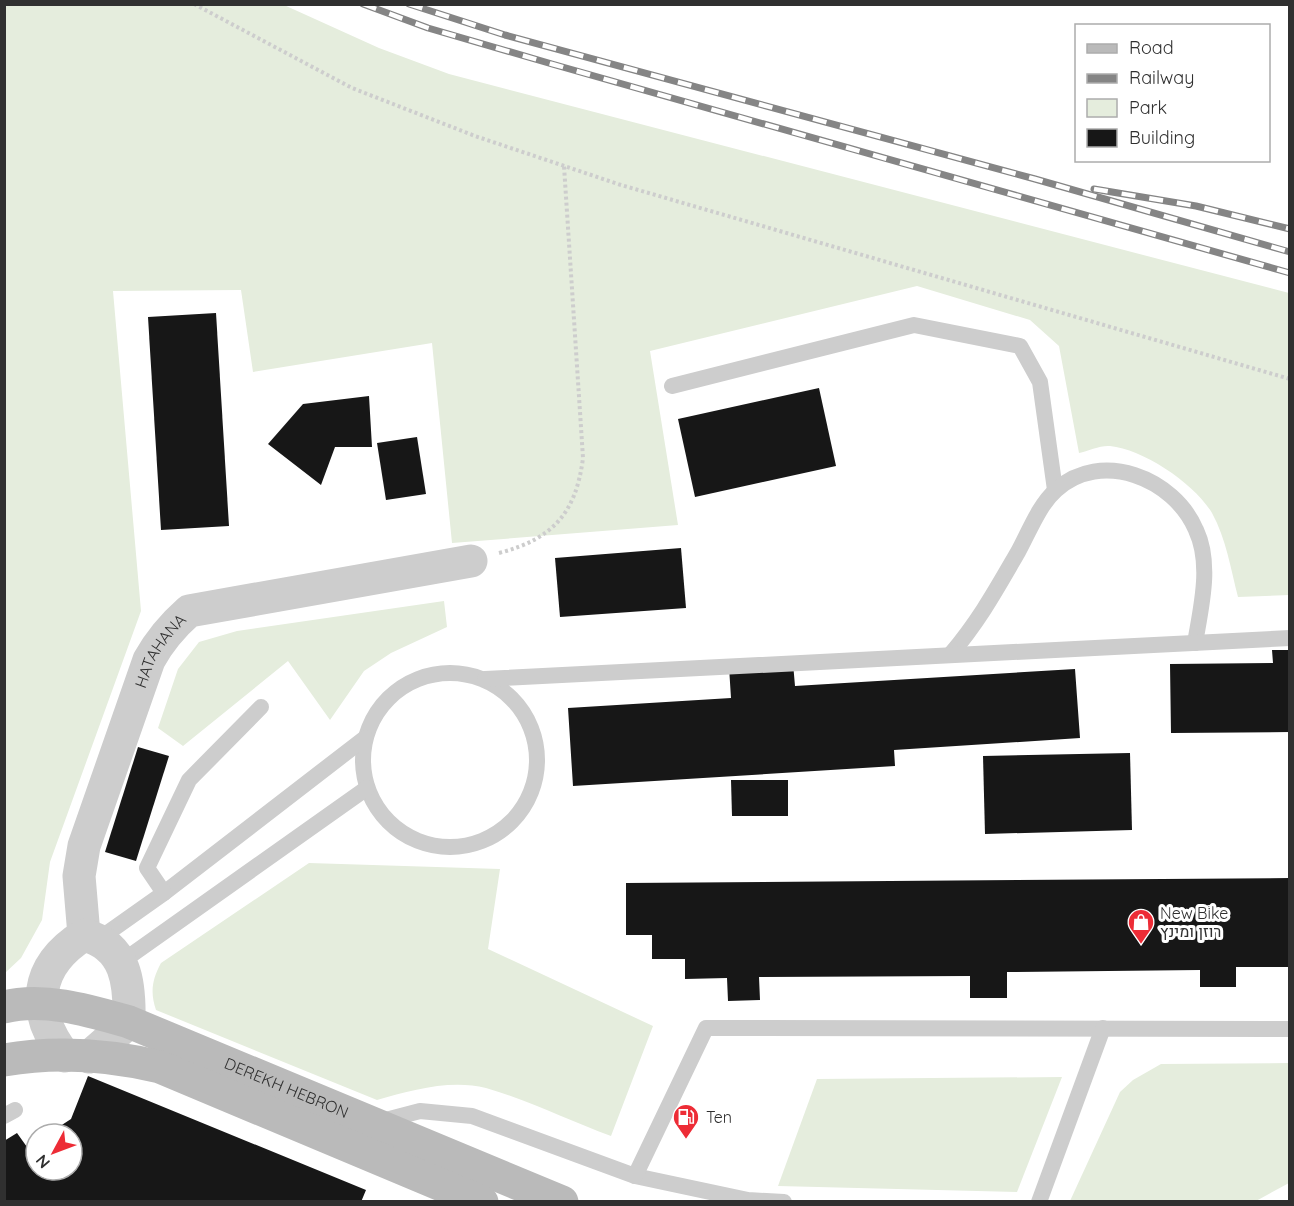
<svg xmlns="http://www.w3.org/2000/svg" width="1294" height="1206" viewBox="0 0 1294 1206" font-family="Quicksand,Heebo,sans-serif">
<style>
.green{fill:#e5eddd}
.building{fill:#171717}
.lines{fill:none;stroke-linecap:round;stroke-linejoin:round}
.path{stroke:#cdcdcd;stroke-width:4;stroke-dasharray:3 3;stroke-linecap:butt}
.lane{stroke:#cdcdcd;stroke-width:16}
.street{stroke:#cdcdcd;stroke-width:33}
.secondary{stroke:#bababa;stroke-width:33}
.rail-casing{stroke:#858585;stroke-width:7}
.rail{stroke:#fff;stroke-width:4.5;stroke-dasharray:14;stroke-linecap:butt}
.labels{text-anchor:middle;stroke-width:6;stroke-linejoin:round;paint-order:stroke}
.street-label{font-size:16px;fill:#303030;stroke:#fff}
.poi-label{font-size:16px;fill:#303030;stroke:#fff;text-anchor:start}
</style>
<rect width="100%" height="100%" fill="#fff"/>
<g class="green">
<path d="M5 4 284 5 379 48 449 74 1289 293V595L1238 597C1231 570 1226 538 1212 513 1195 484 1143 449 1110 446 1101 445 1088 451 1079 453L1059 346 1030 320 917 286 650 351 678 525 452 543 432 343 253 372 241 290 113 291 141 611 50 862 42 920 21 958 5 973Z"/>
<path d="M444 601 447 627 391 653 364 671 330 720 288 661 183 746 158 728 178 669 199 642 237 631Z"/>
<path d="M309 863 500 869 488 949 653 1026 611 1136C570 1121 528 1100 486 1088 451 1079 411 1090 377 1100L156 1010C150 992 152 980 161 963Z"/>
<path d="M1289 1063V1183L1256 1201H1070L1120 1092 1133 1080 1161 1064Z"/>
<path d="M1062 1077 1017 1192 778 1186 817 1079Z"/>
</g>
<g class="building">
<path d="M216 313 229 526 161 530 148 317Z"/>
<path d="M819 388 836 466 695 497 678 419Z"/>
<path d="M369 396 372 447H335L321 485 268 444 303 404Z"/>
<path d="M417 437 426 494 386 500 377 443Z"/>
<path d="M681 548 686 608 560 617 555 558Z"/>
<path d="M1272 650H1290V732L1171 733 1170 664 1273 663Z"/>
<path d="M793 663 795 686 1075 669 1080 738 894 750 895 766 573 786 568 708 731 698 729 667Z"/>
<path d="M138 747 169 756 136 861 105 852Z"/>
<path d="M1130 753 1132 830 985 834 983 756Z"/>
<path d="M731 780H788V816H732Z"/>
<path d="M1290 878V967H1236V987H1200V970L1007 972V998H970V976L759 977 760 1000 728 1001 727 978 685 979V959H652V935H626V883Z"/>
<path d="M88 1076 366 1190 361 1202H4V1141L17 1133 27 1147 36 1142V1170H72V1134H48L71 1119Z"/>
</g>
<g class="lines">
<g class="path">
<path d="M194 4 352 88 475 136 621 185 1290 379"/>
<path d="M499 553C553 539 576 513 583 458L564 166"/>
</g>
<g class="lane">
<path d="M672 386 914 325 1020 346 1040 382 1055 490"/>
<path d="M950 655C979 621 996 590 1018 552 1029 532 1039 505 1056 490 1101 449 1174 478 1196 530 1212 564 1201 607 1195 643"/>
<circle cx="450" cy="760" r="87"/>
<path d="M485 679 1290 638"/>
<path d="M164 893 365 738"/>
<path d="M99 939 164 893 147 868 189 780 261 707"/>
<path d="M120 963 367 788"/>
<path d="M4 1116 15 1110"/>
<path d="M378 1122 420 1111 472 1116 635 1176 748 1200 784 1202"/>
<path d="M635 1176 706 1028 1290 1029"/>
<path d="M1039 1202 1103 1028"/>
</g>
<g class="street">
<path id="s1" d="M84 935 79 876 84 846 149 660C160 640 172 626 189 611L471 561"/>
<path d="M65 1056C30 1012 34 966 84 935 127 946 130 984 129 1022L89 1057"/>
</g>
<g class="secondary">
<path id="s2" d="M4 1007C45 997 90 1011 129 1022L562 1202"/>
<path d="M4 1060C56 1051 110 1055 160 1067L482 1202"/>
</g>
<g class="rail-casing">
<g id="rail">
<path d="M363 4 428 28 552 64 1290 273"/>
<path d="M409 4 505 35 1035 179 1290 252"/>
<path d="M1094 189 1196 206 1290 229"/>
</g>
</g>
<use href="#rail" class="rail"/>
</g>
<defs>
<g id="shop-pin" transform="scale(1.35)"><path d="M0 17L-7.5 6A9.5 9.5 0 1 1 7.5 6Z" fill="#ed2c36" stroke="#fff"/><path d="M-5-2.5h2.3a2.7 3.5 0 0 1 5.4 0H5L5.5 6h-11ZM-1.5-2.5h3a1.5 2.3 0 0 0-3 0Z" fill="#fff"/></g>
<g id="fuel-pin" transform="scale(1.35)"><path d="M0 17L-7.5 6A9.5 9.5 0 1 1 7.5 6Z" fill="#ed2c36" stroke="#fff"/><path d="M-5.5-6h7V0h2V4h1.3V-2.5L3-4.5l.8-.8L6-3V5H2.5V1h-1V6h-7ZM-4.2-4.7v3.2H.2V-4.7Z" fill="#fff"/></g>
</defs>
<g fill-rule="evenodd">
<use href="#shop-pin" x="1141" y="922"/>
<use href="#fuel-pin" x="686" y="1117"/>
</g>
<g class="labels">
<g class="street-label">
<text dy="6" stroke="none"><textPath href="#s1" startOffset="300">HATAHANA</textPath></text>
<text dy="6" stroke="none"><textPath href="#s2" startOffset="298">DEREKH HEBRON</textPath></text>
</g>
<g class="poi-label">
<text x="1160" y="919">New Bike<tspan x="1160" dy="18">רוזן ומינץ</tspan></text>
<text x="706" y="1123">Ten</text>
</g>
</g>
<rect width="1294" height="1206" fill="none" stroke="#303030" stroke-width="12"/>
<rect x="1075" y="24" width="195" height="138" fill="#ffffff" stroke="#acacac" stroke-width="1.5"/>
<rect x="1087" y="44" width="30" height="9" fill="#bababa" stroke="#acacac" stroke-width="1.5"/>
<text x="1129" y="54" font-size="18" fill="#303030">Road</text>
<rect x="1087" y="74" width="30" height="9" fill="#858585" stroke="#acacac" stroke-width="1.5"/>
<text x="1129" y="84" font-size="18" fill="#303030">Railway</text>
<rect x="1087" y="99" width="30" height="18" fill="#e5eddd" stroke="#acacac" stroke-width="1.5"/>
<text x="1129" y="114" font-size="18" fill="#303030">Park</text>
<rect x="1087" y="129" width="30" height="18" fill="#171717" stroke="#acacac" stroke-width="1.5"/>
<text x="1129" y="144" font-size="18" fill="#303030">Building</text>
<g transform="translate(54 1152) rotate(229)"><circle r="28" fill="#ffffff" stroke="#acacac" stroke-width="1.5"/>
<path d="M0-4.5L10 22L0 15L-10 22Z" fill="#ed2c36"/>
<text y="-9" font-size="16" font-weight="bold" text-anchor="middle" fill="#303030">N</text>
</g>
</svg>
